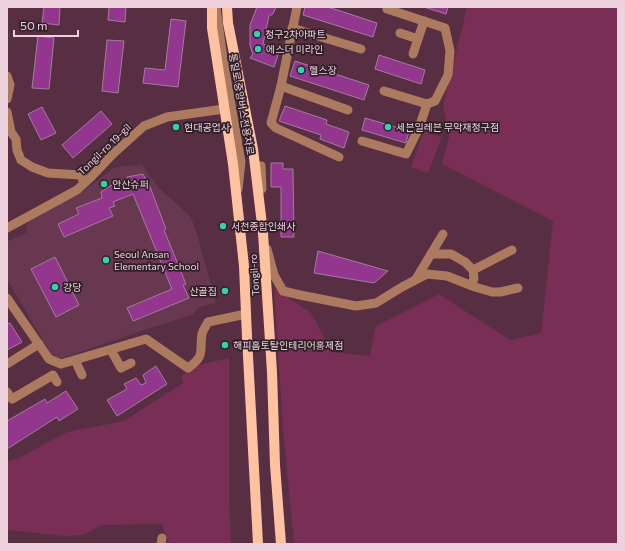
<svg xmlns="http://www.w3.org/2000/svg" width="625" height="551" font-family="Commissioner,'Noto Sans KR',sans-serif">
<style>
.built{fill:#67384f}
.green{fill:#782e55}
.building{fill:#93368d;stroke:#a37d9e}
.lines{fill:none;stroke-linecap:round;stroke-linejoin:round}
.minor{stroke:#ac7b5f;stroke-width:9}
.major{stroke:#ffc2a0;stroke-width:10}
.poi-dot{fill:#2fd4aa;stroke:#301e26;stroke-width:1.5}
.labels{text-anchor:middle;stroke-width:3.5;stroke-linejoin:round;paint-order:stroke}
.poi-label{font-size:10px;fill:#edd2dd;stroke:#301e26;text-anchor:start}
.street-label{font-size:10px;fill:#edd2dd;stroke:#301e26}
</style>
<rect width="100%" height="100%" fill="#572e42"/>
<polygon class="built" points="142,165 158,187 191,217 198,237 216,303 199,307 192,315 147,329 60,359 52,355 38,332 7,279 7,240 8,241 26,233 28,220 32,217 77,196 114,168 124,166"/>
<g class="green">
<polygon points="467,7 618,7 618,544 294,544 283,430 274,288 311,313 332,352 370,356 375,327 439,294 510,340 541,333 553,221 442,164 449,137 443,106"/>
<polygon points="424,131 442,137 428,173 411,167"/>
<polygon points="229,358 229,498 231,544 169,544 162,524 102,525 83,535 65,536 7,530 7,461 17,459 67,432 124,421 183,383 181,376 199,365"/>
</g>
<g class="building">
<polygon points="44,7 60,7 59,25 42,23"/>
<polygon points="109,7 126,7 125,22 108,20"/>
<polygon points="257,7 276,7 273,14 269,16 263,44 269,46 268,49 279,52 274,67 250,58 253,54 250,46 250,25"/>
<polygon points="305,7 328,7 377,23 373,37 303,15"/>
<polygon points="424,7 448,7 446,14"/>
<polygon points="171,19 186,21 178,87 143,83 145,68 165,70"/>
<polygon points="38,36 54,38 49,89 32,88"/>
<polygon points="107,40 124,41 118,93 102,91"/>
<polygon points="379,55 425,70 421,84 375,69"/>
<polygon points="295,61 369,85 364,100 290,76"/>
<polygon points="285,106 327,120 326,124 349,132 344,148 320,139 321,135 279,121"/>
<polygon points="42,107 56,133 41,140 28,114"/>
<polygon points="101,111 112,124 73,158 62,145"/>
<polygon points="365,118 409,131 406,143 362,130"/>
<polygon points="271,163 283,163 283,169 293,169 294,237 281,237 281,187 271,187"/>
<polygon points="143,174 150,187 166,229 164,230 186,284 183,285 189,298 133,321 127,308 172,289 133,194 113,202 115,206 109,208 113,216 64,237 58,224 79,214 76,208 102,198 101,192 121,179 127,191 131,190 127,177"/>
<polygon points="318,251 388,271 374,283 314,273"/>
<polygon points="55,257 79,305 56,317 31,269"/>
<polygon points="10,323 22,342 7,350 7,324"/>
<polygon points="156,366 167,384 117,416 107,400 127,389 124,384 136,378 141,385 146,383 143,375"/>
<polygon points="66,391 78,409 59,421 57,417 7,449 7,421 45,399 47,403"/>
</g>
<g class="lines">
<g class="minor">
<polyline points="216,7 223,59 241,162 238,189"/>
<polyline points="297,7 281,86 271,123 276,128 339,157"/>
<polyline points="292,28 361,49"/>
<polyline points="400,33 418,39"/>
<polyline points="413,54 424,21"/>
<polyline points="7,76 10,85 7,99"/>
<polyline points="281,86 348,110"/>
<polyline points="384,91 427,104"/>
<polyline points="7,112 11,132 16,139 17,150 21,160 32,167 48,173 81,175 84,183"/>
<polyline points="362,141 406,154 419,128 427,104 435,101 448,75 450,51 445,28 387,9 387,7"/>
<polyline points="255,166 261,166 262,189"/>
<polyline points="7,228 77,190 92,176 113,154 144,126 167,117 224,109"/>
<polyline points="267,249 274,275 283,291 300,295 356,306 376,303 402,287 427,274 447,276 475,287 492,292 500,292 518,288"/>
<polyline points="431,254 451,254 465,262 473,270 474,279 471,285"/>
<polyline points="473,270 512,250"/>
<polyline points="416,279 443,234"/>
<path d="M7 298 49 359 61 364 146 339 188 368C206 355 199 352 202 334 203 330 206 326 208 322L246 314"/>
<polyline points="111,350 121,368 131,363"/>
<polyline points="75,360 82,375"/>
<polyline points="7,364 39,344"/>
<polyline points="7,392 12,399 53,375 57,382"/>
<polyline points="161,544 162,538"/>
</g>
<g class="major">
<polyline points="212,7 212,28 233,164 244,266 247,337 258,544"/>
<polyline points="227,7 228,23 253,149 263,233 272,372 275,465 281,544"/>
</g>
</g>
<g class="poi-dot">
<circle cx="257" cy="34" r="4"/>
<circle cx="258" cy="49" r="4"/>
<circle cx="301" cy="70" r="4"/>
<circle cx="176" cy="127" r="4"/>
<circle cx="388" cy="127" r="4"/>
<circle cx="104" cy="184" r="4"/>
<circle cx="223" cy="226" r="4"/>
<circle cx="106" cy="260" r="4"/>
<circle cx="55" cy="287" r="4"/>
<circle cx="225" cy="291" r="4"/>
<circle cx="225" cy="345" r="4"/>
</g>
<g class="labels">
<g class="poi-label">
<text x="265" y="38">청구2차아파트</text>
<text x="266" y="53">에스더 미라인</text>
<text x="309" y="74">헬스장</text>
<text x="184" y="131">현대공업사</text>
<text x="396" y="131">세븐일레븐 무악재청구점</text>
<text x="112" y="188">안산슈퍼</text>
<text x="231" y="230">서천종합인쇄사</text>
<text x="114" y="258">Seoul Ansan<tspan x="114" dy="12">Elementary School</tspan></text>
<text x="63" y="291">강당</text>
<text x="217" y="295" text-anchor="end">산골집</text>
<text x="233" y="349">해피홈토탈인테리어홍제점</text>
</g>
<g class="street-label">
<text transform="translate(242 104) rotate(80)" y="4">통일로 중앙버스전용차로</text>
<text transform="translate(104 149) rotate(-44)" y="4">Tongil-ro 19-gil</text>
<text transform="translate(254 275) rotate(-94)" y="4">Tongil-ro</text>
</g>
</g>
<rect width="625" height="551" fill="none" stroke="#edd2dd" stroke-width="16"/>
<path d="M14 30v6h64v-6" fill="none" stroke="#edd2dd" stroke-width="2"/>
<text x="20" y="30" font-size="12" fill="#edd2dd" stroke="#301e26" stroke-width="3" paint-order="stroke">50 m</text>
</svg>
